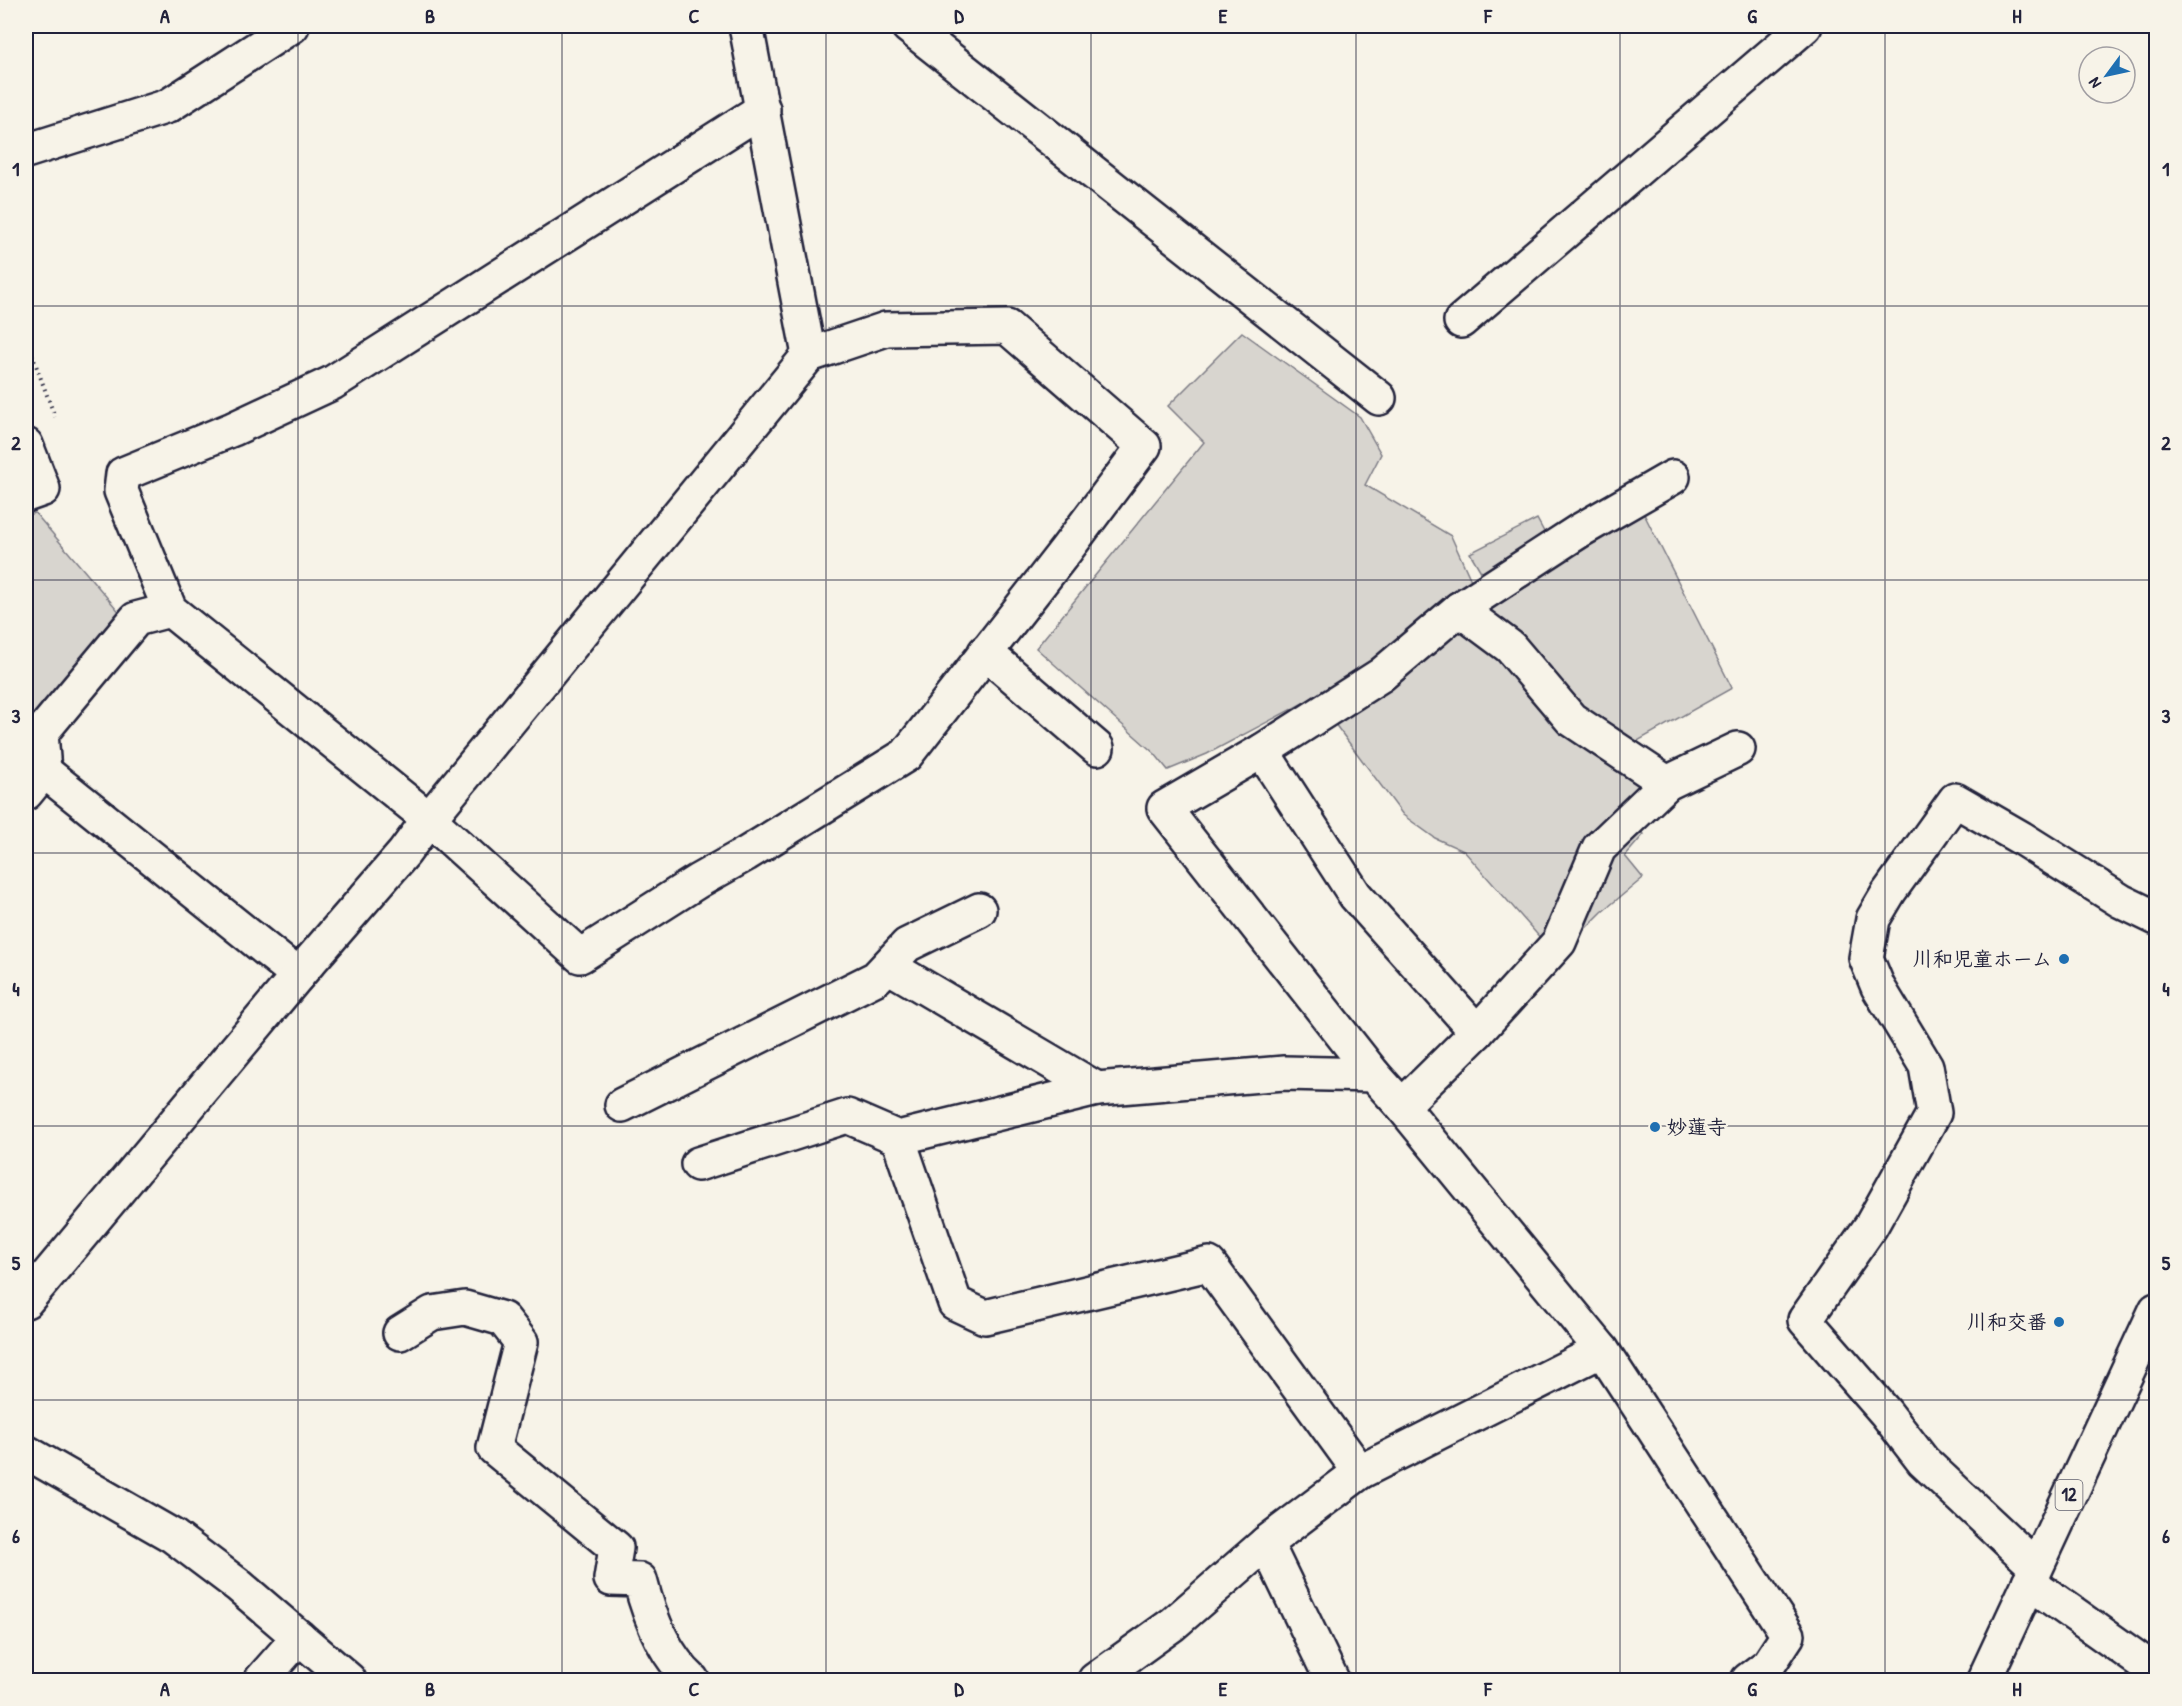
<svg xmlns="http://www.w3.org/2000/svg" width="2182" height="1706" font-family="'Patrick Hand','Klee One',sans-serif">
<style>
.green{fill:#d8d5cf;stroke:#7d7c85;stroke-width:1.5}
.lines{fill:none;stroke-linecap:round;stroke-linejoin:round}
.minor-casing{stroke:#22223b;stroke-width:38}
.major-casing{stroke:#22223b;stroke-width:38}
.path{stroke:#22223b;stroke-width:4;stroke-dasharray:1.5 4.5;stroke-linecap:butt}
.minor{stroke:#f7f3e8;stroke-width:33}
.major{stroke:#f7f3e8;stroke-width:33}
.grid{fill:none;stroke:#22223b;stroke-width:1.5;stroke-opacity:0.55}
.poi-dot{fill:#1f6fb2;stroke:#f7f3e8;stroke-width:2}
.labels{text-anchor:middle;stroke-width:4.5;stroke-linejoin:round;paint-order:stroke}
.shield{fill:#f7f3e8;stroke:#62616f;stroke-width:1.5}
.shield-label{font-size:18px;font-weight:bold;fill:#22223b}
.poi-label{font-size:20px;font-weight:bold;fill:#22223b;stroke:#f7f3e8;text-anchor:end}
.neatline{fill:none;stroke:#22223b;stroke-width:2}
.grid-label{font-size:20px;text-anchor:middle;font-weight:bold;fill:#22223b}
</style>
<rect width="100%" height="100%" fill="#f7f3e8"/>
<filter id="ink" filterUnits="userSpaceOnUse"><feTurbulence type="fractalNoise" baseFrequency=".0167" numOctaves="2"/><feDisplacementMap in="SourceGraphic" scale="12" xChannelSelector="R" yChannelSelector="G"/><feConvolveMatrix kernelMatrix="1 2 1 2 8 2 1 2 1" color-interpolation-filters="sRGB"/></filter>
<g filter="url(#ink)">
<g class="green">
<polygon points="1242,332 1360,417 1381,454 1365,485 1451,536 1474,587 1352,677 1207,754 1168,770 1155,754 1036,648 1204,442 1168,406"/>
<polygon points="35,513 122,615 26,740 26,516"/>
<polygon points="1644,514 1732,688 1632,744 1660,767 1620,815 1644,834 1625,856 1643,878 1602,912 1557,957 1464,851 1435,838 1403,815 1335,724 1443,633 1496,597 1470,553 1537,519 1561,563"/>
</g>
<g class="lines">
<g class="minor-casing">
<g id="minor">
<polyline points="908,26 1379,398"/>
<polyline points="763,109 332,383 233,429 123,474 121,491 170,610 429,819 580,956 698,881 746,854 906,755 1066,550 1144,446 1007,327 886,329 809,355"/>
<polyline points="26,151 168,106 292,26"/>
<polyline points="1461,321 1805,26"/>
<polyline points="26,445 43,489 26,495"/>
<polyline points="1673,477 1579,531 1459,609 1381,675 1262,751 1164,808 1374,1075 1402,1106 1602,1350 1788,1635 1769,1664 1748,1680"/>
<polyline points="1459,609 1510,647 1571,719 1667,783"/>
<polyline points="985,652 1097,748"/>
<polyline points="1262,751 1355,895 1477,1032"/>
<polyline points="44,771 41,733 136,619 170,610"/>
<polyline points="26,793 44,771 298,975"/>
<polyline points="888,966 1097,1089"/>
<polyline points="622,1105 876,978 907,945 979,910"/>
<polyline points="1402,1106 1477,1032 1559,942 1599,848 1667,783 1738,749"/>
<polyline points="898,1138 955,1303 985,1317 1209,1264 1360,1472"/>
<polyline points="698,1164 847,1116 898,1138 1097,1089 1284,1073 1374,1075"/>
<polyline points="26,1301 298,975 404,853 429,819 809,355 746,26"/>
<path d="M400 1333 432 1313 465 1308 503 1319 521 1342 494 1448 616 1548 611 1579 640 1580C649 1616 664 1655 692 1680"/>
<polyline points="26,1452 173,1536 238,1585 349,1680"/>
<polyline points="1266,1543 1332,1680"/>
<polyline points="2036,1567 1923,1461 1886,1413 1805,1320 1871,1226 1934,1113 1926,1066 1878,987 1866,958 1873,919 1889,892 1955,800 2021,838 2121,901 2156,918"/>
<polyline points="2029,1582 2156,1672"/>
<polyline points="261,1680 299,1637"/>
<polyline points="1095,1680 1173,1624 1266,1543 1360,1472 1602,1350"/>
</g>
</g>
<g class="major-casing">
<polyline id="major" points="1984,1680 2156,1310"/>
</g>
<polyline class="path" points="26,338 55,417"/>
<use href="#minor" class="minor"/>
<use href="#major" class="major"/>
</g>
</g>
<path class="grid" d="M298 26V1680M562 26V1680M826 26V1680M1091 26V1680M1356 26V1680M1620 26V1680M1885 26V1680M26 306H2156M26 580H2156M26 853H2156M26 1126H2156M26 1400H2156"/>
<g class="poi-dot">
<circle cx="2064" cy="959" r="6"/>
<circle cx="1655" cy="1127" r="6"/>
<circle cx="2059" cy="1322" r="6"/>
</g>
<g class="labels">
<rect class="shield" x="2055.5" y="1480" width="27" height="30" rx="4.5"/>
<g class="shield-label">
<text x="2069" y="1501">12</text>
</g>
<g class="poi-label">
<text x="2052" y="966">川和児童ホーム</text>
<text x="1667" y="1134" text-anchor="start">妙蓮寺</text>
<text x="2047" y="1329">川和交番</text>
</g>
</g>
<rect width="2182" height="1706" fill="none" stroke="#f7f3e8" stroke-width="66"/>
<g transform="translate(2107 75) rotate(237)"><circle r="28" fill="#f7f3e8" stroke="#a29fa3" stroke-width="1.5"/>
<path d="M0-4.5L10 22L0 15L-10 22Z" fill="#1f6fb2"/>
<text y="-9" font-size="16" font-weight="bold" text-anchor="middle" fill="#22223b">N</text>
</g>
<rect x="33" y="33" width="2116" height="1640" class="neatline"/>
<g class="grid-label">
<text x="165" y="23">A</text>
<text x="430" y="23">B</text>
<text x="694" y="23">C</text>
<text x="959" y="23">D</text>
<text x="1223" y="23">E</text>
<text x="1488" y="23">F</text>
<text x="1752" y="23">G</text>
<text x="2017" y="23">H</text>
<text x="16" y="176">1</text>
<text x="2166" y="176">1</text>
<text x="16" y="450">2</text>
<text x="2166" y="450">2</text>
<text x="16" y="723">3</text>
<text x="2166" y="723">3</text>
<text x="16" y="996">4</text>
<text x="2166" y="996">4</text>
<text x="16" y="1270">5</text>
<text x="2166" y="1270">5</text>
<text x="16" y="1543">6</text>
<text x="2166" y="1543">6</text>
<text x="165" y="1696">A</text>
<text x="430" y="1696">B</text>
<text x="694" y="1696">C</text>
<text x="959" y="1696">D</text>
<text x="1223" y="1696">E</text>
<text x="1488" y="1696">F</text>
<text x="1752" y="1696">G</text>
<text x="2017" y="1696">H</text>
</g>
</svg>
